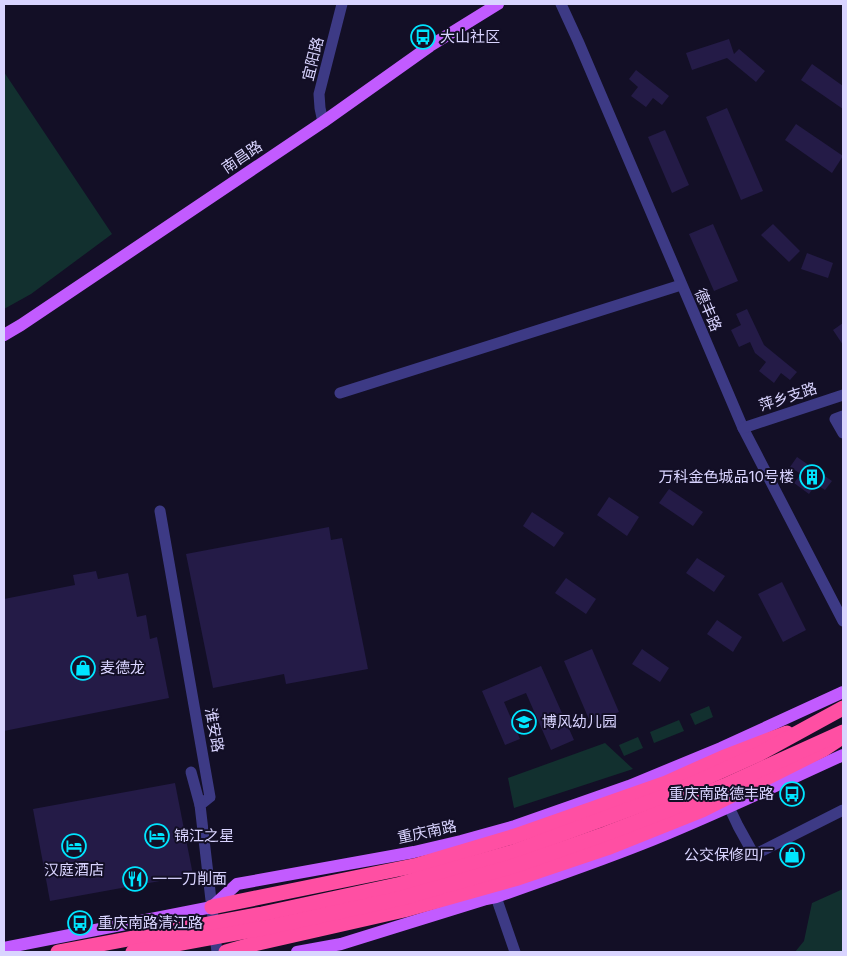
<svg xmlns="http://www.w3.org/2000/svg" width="847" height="956" font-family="Inter,'Noto Sans SC',sans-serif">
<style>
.green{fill:#12302f}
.building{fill:#241b47}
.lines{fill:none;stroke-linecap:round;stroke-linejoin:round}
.minor{stroke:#3d3a85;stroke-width:11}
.major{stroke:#c25bff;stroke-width:12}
.highway{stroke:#ff4fa3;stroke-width:15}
.highway-bridge{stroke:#ff4fa3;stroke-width:15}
.labels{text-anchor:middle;stroke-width:4;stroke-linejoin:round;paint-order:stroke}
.poi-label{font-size:15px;fill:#d9d4ff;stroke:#130f26;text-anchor:start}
.street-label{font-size:15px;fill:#d9d4ff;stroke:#130f26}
</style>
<rect width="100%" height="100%" fill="#130f26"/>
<g class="green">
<polygon points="4,72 112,234 31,294 4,309"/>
<polygon points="709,706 713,717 695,725 690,714"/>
<polygon points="679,720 684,731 654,743 650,732"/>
<polygon points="638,737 643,748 624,756 619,745"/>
<polygon points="605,743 633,769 514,808 508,778"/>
<polygon points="843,889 843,952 795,952 804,941 812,903"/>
</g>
<g class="building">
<polygon points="729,39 734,54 739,49 765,71 756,82 727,58 692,70 686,53"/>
<polygon points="812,64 843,86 843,109 801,80"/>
<polygon points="636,70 669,96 662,105 653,98 646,107 631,96 638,87 629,79"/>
<polygon points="727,108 763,191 741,200 706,117"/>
<polygon points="796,124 843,156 832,173 785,140"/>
<polygon points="665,130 689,185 672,193 648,137"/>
<polygon points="713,224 738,281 714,291 689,234"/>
<polygon points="773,224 800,251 789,262 761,235"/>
<polygon points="807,253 833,263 828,278 801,269"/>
<polygon points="747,309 764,345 797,372 790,380 781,373 774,383 759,371 766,362 755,353 750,342 739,347 731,330 741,325 736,314"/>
<polygon points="843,323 843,345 833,330"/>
<polygon points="797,457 832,481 825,490 816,484 809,494 794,483 801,474 790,467"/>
<polygon points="669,489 703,512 693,526 659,503"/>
<polygon points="609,497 639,517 627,536 597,515"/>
<polygon points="532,512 564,533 554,547 523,526"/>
<polygon points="329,527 331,540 342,538 368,669 286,684 284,674 213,688 186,554"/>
<polygon points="697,558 725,576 714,592 686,573"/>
<polygon points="96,571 98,579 128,573 137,617 146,615 150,639 157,637 169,698 4,731 4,599 75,585 73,575"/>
<polygon points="566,578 596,599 586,614 555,593"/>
<polygon points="782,582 806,630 783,642 758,594"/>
<polygon points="717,620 742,637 733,652 707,634"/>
<polygon points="592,649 619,712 591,724 564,661"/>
<polygon points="642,649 669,668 660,682 632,664"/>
<polygon points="541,666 574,740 551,750 526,693 504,702 520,739 505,745 482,691"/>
<polygon points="175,783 193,875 50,901 33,809"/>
</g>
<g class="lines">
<g class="minor">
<polyline points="561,4 578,41 743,428 843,621"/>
<polyline points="323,122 320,108 319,94 342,4"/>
<polyline points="340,393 681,285"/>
<polyline points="843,416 835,419 843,433"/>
<polyline points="743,428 843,395"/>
<polyline points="160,511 210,797 200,805 217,952"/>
<polyline points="191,772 200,805"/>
<polyline points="729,807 738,826 754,855 843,810"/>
<polyline points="496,897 515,952"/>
</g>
<g class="major">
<polyline points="4,335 21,325 323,122 430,46 498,4"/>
<polyline points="4,948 212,907 237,884 414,852 461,841 515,826 629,786 721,748 843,692"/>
<path d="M297 952 341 944 486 899 496 897C545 880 594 863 642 844 710 817 777 785 843 755"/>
</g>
<g class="highway">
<polyline points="212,907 418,865 515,836 666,783 722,758 787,733"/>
<polyline points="226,952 254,944 404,910 518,878 607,848 702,810 824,749 842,737"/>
</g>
<g class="highway-bridge">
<polyline points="58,952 262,914 401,884 513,852 660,798 708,777 759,754 843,708"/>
<polyline points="133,952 264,928 402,898 517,865 605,834 665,811 724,786 843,732"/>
</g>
</g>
<defs>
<g id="bus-ring" transform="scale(1.25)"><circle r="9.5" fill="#130f26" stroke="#00e5ff" stroke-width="1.5"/><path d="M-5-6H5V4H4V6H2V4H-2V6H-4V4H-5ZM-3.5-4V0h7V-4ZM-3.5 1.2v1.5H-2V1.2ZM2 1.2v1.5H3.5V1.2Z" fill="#00e5ff"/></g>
<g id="building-ring" transform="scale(1.25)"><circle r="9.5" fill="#130f26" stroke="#00e5ff" stroke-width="1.5"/><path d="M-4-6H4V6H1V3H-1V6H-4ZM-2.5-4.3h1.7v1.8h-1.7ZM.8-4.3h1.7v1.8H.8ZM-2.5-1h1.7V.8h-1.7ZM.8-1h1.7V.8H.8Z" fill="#00e5ff"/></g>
<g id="shop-ring" transform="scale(1.25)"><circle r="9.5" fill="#130f26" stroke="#00e5ff" stroke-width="1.5"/><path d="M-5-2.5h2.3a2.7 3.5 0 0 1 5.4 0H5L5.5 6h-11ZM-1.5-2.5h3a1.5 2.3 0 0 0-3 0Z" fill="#00e5ff"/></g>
<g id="school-ring" transform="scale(1.25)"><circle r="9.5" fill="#130f26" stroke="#00e5ff" stroke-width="1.5"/><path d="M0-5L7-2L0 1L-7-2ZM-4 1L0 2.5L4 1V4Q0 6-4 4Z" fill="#00e5ff"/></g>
<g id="hotel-ring" transform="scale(1.25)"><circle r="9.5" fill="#130f26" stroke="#00e5ff" stroke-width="1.5"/><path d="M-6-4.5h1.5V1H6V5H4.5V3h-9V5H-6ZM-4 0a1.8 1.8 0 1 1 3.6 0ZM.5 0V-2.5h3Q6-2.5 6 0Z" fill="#00e5ff"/></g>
<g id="restaurant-ring" transform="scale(1.25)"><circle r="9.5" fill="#130f26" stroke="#00e5ff" stroke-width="1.5"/><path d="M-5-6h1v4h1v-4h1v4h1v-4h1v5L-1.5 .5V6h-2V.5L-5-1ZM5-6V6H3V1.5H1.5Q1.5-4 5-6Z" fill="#00e5ff"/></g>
</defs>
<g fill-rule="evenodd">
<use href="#bus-ring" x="423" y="37"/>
<use href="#building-ring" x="812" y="477"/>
<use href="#shop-ring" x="83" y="668"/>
<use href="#school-ring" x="524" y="722"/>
<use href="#bus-ring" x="792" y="794"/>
<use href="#hotel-ring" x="157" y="836"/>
<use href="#hotel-ring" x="74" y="846"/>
<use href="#shop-ring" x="792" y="855"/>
<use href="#restaurant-ring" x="135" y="879"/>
<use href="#bus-ring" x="80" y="923"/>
</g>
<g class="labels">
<g class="poi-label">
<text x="440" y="42">大山社区</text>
<text x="794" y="482" text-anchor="end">万科金色城品10号楼</text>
<text x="100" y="673">麦德龙</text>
<text x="542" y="727">博风幼儿园</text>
<text x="774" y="799" text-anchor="end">重庆南路德丰路</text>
<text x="174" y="841">锦江之星</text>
<text x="774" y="860" text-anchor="end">公交保修四厂</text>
<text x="74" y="875" text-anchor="middle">汉庭酒店</text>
<text x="152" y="884">一一刀削面</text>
<text x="98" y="928">重庆南路清江路</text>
</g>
<g class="street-label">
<text transform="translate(313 59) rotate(-76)" y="5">宜阳路</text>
<text transform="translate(242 157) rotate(-34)" y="5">南昌路</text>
<text transform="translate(708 310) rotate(67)" y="5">德丰路</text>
<text transform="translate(788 397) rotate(-18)" y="5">萍乡支路</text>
<text transform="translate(214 730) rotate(80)" y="5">淮安路</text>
<text transform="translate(427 832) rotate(-12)" y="5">重庆南路</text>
</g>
</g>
<rect width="847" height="956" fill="none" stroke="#d9d4ff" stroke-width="10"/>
</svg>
